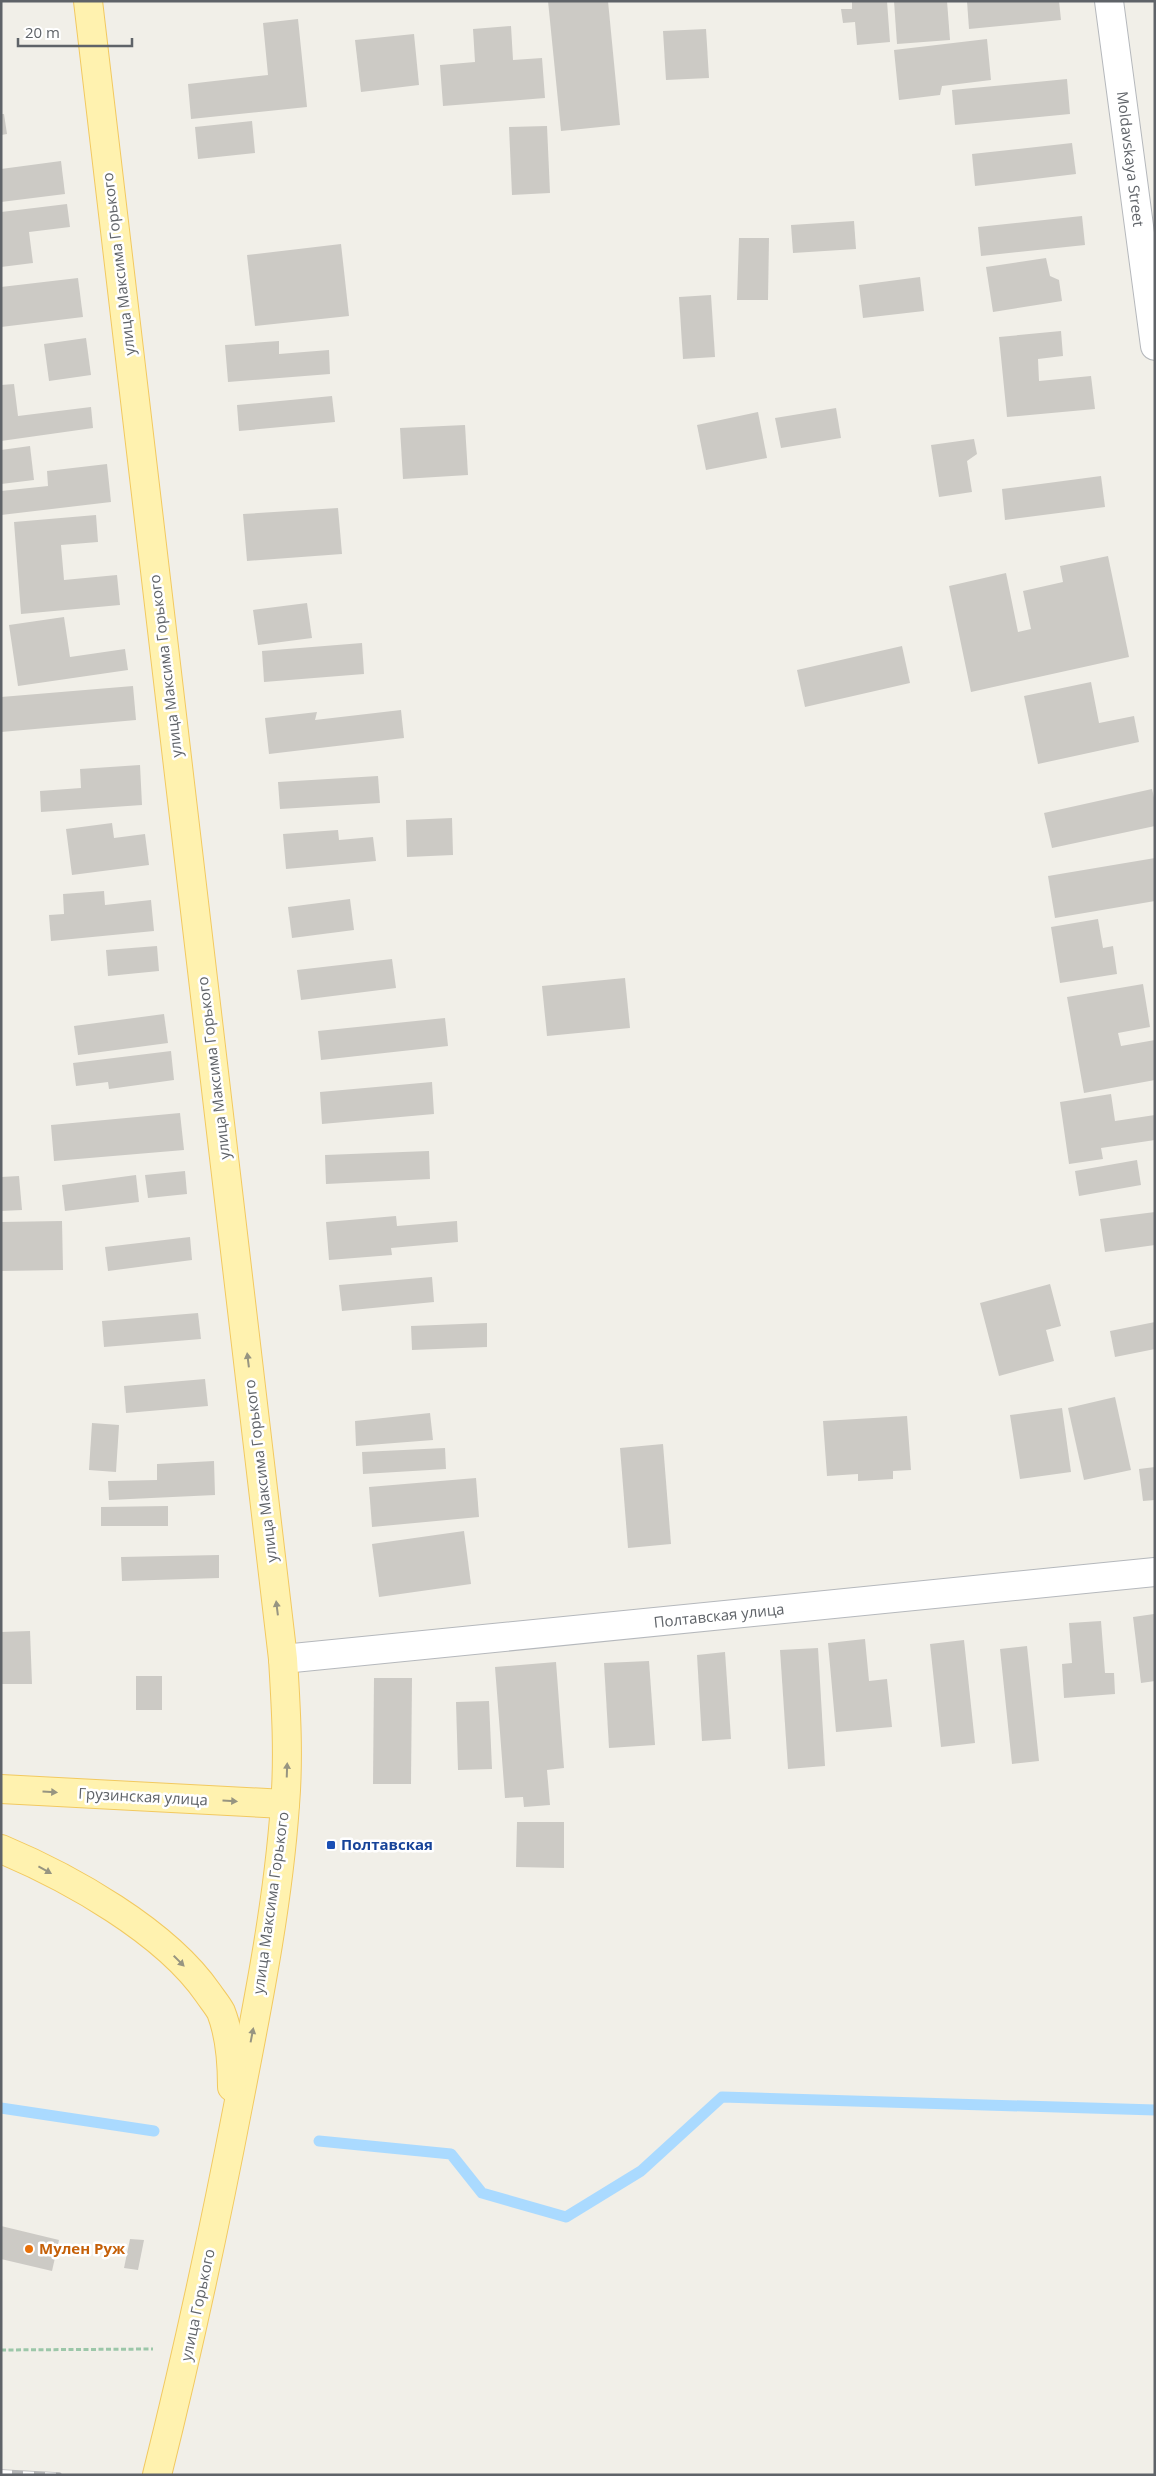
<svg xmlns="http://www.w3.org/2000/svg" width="1156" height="2476" font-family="'Open Sans',sans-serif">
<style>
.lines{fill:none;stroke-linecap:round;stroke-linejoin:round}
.stream{stroke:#aadaff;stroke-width:11}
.building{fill:#cccac5}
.minor-casing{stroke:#b5b8bc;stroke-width:30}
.major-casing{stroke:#f2c960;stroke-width:30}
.path{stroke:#9cc7a9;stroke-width:3;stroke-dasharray:5 2.5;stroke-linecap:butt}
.minor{stroke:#fff;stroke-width:28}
.major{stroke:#fff2af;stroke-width:28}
.rail-casing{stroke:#b6b7b8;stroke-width:5.5}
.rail{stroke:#fff;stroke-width:4;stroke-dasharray:11;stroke-linecap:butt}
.oneway{fill:#979581}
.transit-dot{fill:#1a4fb4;stroke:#fff;stroke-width:2}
.food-dot{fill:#e8710a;stroke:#fff;stroke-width:2}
.labels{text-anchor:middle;stroke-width:5;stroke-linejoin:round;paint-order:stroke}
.street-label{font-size:15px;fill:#5f6368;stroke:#fff}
.transit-label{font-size:15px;font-weight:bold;fill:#164399;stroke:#fff;text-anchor:start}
.food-label{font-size:15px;font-weight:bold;fill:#c56008;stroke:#fff;text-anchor:start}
</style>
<rect width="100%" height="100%" fill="#f1efe8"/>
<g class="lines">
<g class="stream">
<polyline points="1,2108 154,2131"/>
<polyline points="319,2141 451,2154 482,2193 566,2217 641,2171 722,2097 1155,2110"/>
</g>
</g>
<g class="building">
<polygon points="548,1 608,1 620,125 561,131"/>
<polygon points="852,1 887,1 890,42 857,45 855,22 843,23 841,9 852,9"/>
<polygon points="894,1 947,1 950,40 897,44"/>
<polygon points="967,1 1059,1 1061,20 969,29"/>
<polygon points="298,19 307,107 191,119 188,84 268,75 263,23"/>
<polygon points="511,26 513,60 542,58 545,98 443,106 440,65 475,62 473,29"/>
<polygon points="706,29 709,78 666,80 663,31"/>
<polygon points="414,34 419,85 361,92 355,40"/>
<polygon points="987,39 991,80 942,86 940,95 899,100 894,50"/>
<polygon points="1067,79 1070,114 955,125 952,90"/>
<polygon points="1,114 4,114 7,134 1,135"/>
<polygon points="252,121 255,153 198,159 195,127"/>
<polygon points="547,126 550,193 512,195 509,127"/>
<polygon points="1072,143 1076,174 975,186 972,154"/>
<polygon points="61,161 65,194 1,202 1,169"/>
<polygon points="67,204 70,227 29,232 33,263 1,267 1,212"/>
<polygon points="1082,216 1085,245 981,256 978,227"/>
<polygon points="854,221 856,249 793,253 791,225"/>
<polygon points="739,238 769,238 768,300 737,300"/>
<polygon points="341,244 349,316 255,326 247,255"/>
<polygon points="1046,258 1050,276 1059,280 1062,301 993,312 986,267"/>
<polygon points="920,277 924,311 863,318 859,285"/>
<polygon points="78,278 83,317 1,327 1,287"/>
<polygon points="711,295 715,357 683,359 679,297"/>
<polygon points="1061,331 1063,356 1038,359 1039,381 1091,376 1095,409 1007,417 999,337"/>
<polygon points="86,338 91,375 49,381 44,344"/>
<polygon points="279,341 279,354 329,350 330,374 228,382 225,345"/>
<polygon points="14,384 18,416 91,407 93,428 1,441 1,385"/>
<polygon points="332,396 335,422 239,431 237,405"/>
<polygon points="836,408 841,438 781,448 775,418"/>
<polygon points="758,412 767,458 706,470 697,425"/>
<polygon points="465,425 468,475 403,479 400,428"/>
<polygon points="974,439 977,454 967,461 972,492 939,497 931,445"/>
<polygon points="30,446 34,480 1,484 1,450"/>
<polygon points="107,464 111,502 1,515 1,491 48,486 47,471"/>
<polygon points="1101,476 1105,507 1005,520 1002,489"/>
<polygon points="338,508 342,554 247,561 243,514"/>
<polygon points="96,515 98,542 61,545 64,580 117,575 120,605 21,614 14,522"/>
<polygon points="1108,556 1129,657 971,692 949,586 1006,573 1018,632 1031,629 1023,591 1063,582 1060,566"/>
<polygon points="307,603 312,638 258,645 253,610"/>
<polygon points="64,617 70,657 125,649 128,670 18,686 9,625"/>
<polygon points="362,643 364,674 264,682 262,651"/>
<polygon points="902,646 910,683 805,707 797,670"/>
<polygon points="1091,682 1099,723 1134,716 1139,742 1038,764 1024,696"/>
<polygon points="133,686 136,720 1,732 1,697"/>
<polygon points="401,710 404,738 269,754 265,718 317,712 315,720"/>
<polygon points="140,765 142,805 41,812 40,791 81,788 80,769"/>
<polygon points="378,776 380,803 280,809 278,782"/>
<polygon points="1152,789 1155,802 1155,826 1052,848 1044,813"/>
<polygon points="452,818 453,855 407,857 406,820"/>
<polygon points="112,823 114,838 145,834 149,865 72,875 66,829"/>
<polygon points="338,830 339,840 373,837 376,861 286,869 283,834"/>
<polygon points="1155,858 1155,901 1055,918 1048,876"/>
<polygon points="104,891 105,905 151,900 154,931 51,941 49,915 64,914 63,894"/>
<polygon points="350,899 354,930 292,938 288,907"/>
<polygon points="1098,919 1103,948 1113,946 1117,974 1060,983 1051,927"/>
<polygon points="157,946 159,971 108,976 106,950"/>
<polygon points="392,959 396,988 301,1000 297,970"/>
<polygon points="625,978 630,1028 547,1036 542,986"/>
<polygon points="1143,984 1150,1027 1118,1033 1121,1046 1155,1040 1155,1080 1084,1093 1067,997"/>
<polygon points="164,1014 168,1043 78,1055 74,1026"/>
<polygon points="445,1018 448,1046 321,1060 318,1031"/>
<polygon points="171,1051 174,1080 109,1089 108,1082 76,1086 73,1063"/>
<polygon points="432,1082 434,1114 322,1124 320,1092"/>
<polygon points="1111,1094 1115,1121 1155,1115 1155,1140 1101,1148 1103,1159 1069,1164 1060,1102"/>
<polygon points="180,1113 184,1150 54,1161 51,1125"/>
<polygon points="429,1151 430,1179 326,1184 325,1155"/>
<polygon points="1137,1160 1141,1185 1079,1196 1075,1171"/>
<polygon points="185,1171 187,1194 148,1198 145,1175"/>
<polygon points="136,1175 139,1202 65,1211 62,1185"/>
<polygon points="19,1176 22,1210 1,1211 1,1177"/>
<polygon points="1155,1212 1155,1245 1105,1252 1100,1219"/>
<polygon points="396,1216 397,1226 457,1221 458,1242 391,1248 392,1255 329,1260 326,1222"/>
<polygon points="62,1221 63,1270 1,1271 1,1222"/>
<polygon points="190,1237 192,1260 108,1271 105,1247"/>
<polygon points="432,1277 434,1302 342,1311 339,1285"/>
<polygon points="1050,1284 1061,1326 1046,1330 1054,1361 999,1376 980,1303"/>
<polygon points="198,1313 201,1339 104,1347 102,1321"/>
<polygon points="1155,1322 1155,1349 1115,1357 1110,1331"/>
<polygon points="487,1323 487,1347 412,1350 411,1326"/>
<polygon points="205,1379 208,1406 126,1413 124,1386"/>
<polygon points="1115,1397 1131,1470 1084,1480 1068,1408"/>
<polygon points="1062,1408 1071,1472 1020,1479 1010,1415"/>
<polygon points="430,1413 433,1440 356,1446 355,1421"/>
<polygon points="907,1416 911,1470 893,1471 893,1479 858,1481 858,1474 827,1476 823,1421"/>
<polygon points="92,1423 119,1425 116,1472 89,1470"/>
<polygon points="663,1444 671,1544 628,1548 620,1448"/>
<polygon points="445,1448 446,1469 363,1474 362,1452"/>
<polygon points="214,1461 215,1495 109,1500 108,1481 157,1480 157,1464"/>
<polygon points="1155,1467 1155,1500 1143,1501 1139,1469"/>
<polygon points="476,1478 479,1517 372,1527 369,1487"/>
<polygon points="168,1506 168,1526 101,1526 101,1507"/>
<polygon points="464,1531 471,1584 379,1597 372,1544"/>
<polygon points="219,1555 219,1578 122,1581 121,1557"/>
<polygon points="1154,1614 1155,1681 1141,1683 1133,1617"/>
<polygon points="1101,1621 1105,1673 1114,1673 1115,1694 1064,1698 1062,1664 1072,1663 1069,1623"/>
<polygon points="30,1631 32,1684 1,1684 1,1632"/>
<polygon points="865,1639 869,1681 887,1679 892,1727 836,1732 828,1643"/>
<polygon points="964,1640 975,1743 941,1747 930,1644"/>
<polygon points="1027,1646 1039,1761 1012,1764 1000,1649"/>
<polygon points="818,1648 825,1766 788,1769 780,1650"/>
<polygon points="725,1652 731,1739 702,1741 697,1655"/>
<polygon points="649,1661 655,1745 609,1748 604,1663"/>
<polygon points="556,1662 564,1768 547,1770 550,1805 524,1807 523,1797 505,1798 495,1667"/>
<rect x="136" y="1676" width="26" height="34"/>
<polygon points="374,1678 412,1678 411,1784 373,1784"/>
<polygon points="489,1701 492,1769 458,1770 456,1702"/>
<polygon points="517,1822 564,1822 564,1868 516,1867"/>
<polygon points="1,2226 59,2240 52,2271 1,2259"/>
<polygon points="130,2239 144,2240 138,2270 124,2268"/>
</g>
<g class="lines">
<g class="minor-casing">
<g id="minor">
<polyline points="1109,1 1155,346"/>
<polyline points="283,1659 1155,1572"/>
</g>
</g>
<g class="major-casing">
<g id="major">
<path d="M88 1 283 1659C286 1708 289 1756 285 1805 278 1904 258 2003 239 2101 215 2226 188 2351 157 2475"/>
<polyline points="1,1789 285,1804"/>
<path d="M1 1849C70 1878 165 1931 208 1993 212 1999 218 2006 221 2012 230 2035 232 2063 232 2087"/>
</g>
</g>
<polyline class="path" points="1,2350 153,2349"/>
<use href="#minor" class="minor"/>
<use href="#major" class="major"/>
<g class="rail-casing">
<polyline id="rail" points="1,2472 59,2475"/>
</g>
<use href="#rail" class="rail"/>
</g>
<defs><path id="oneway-solid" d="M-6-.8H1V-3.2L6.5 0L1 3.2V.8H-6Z" transform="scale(1.25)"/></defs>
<g class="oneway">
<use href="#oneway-solid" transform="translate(248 1360) rotate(-97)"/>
<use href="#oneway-solid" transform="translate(277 1608) rotate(-97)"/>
<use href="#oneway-solid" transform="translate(287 1770) rotate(-88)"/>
<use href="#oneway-solid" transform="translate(50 1792) rotate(3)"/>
<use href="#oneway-solid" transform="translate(230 1801) rotate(3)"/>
<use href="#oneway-solid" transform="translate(45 1870) rotate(29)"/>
<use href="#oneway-solid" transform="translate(179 1961) rotate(45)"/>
<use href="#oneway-solid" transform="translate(252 2035) rotate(-79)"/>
</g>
<rect class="transit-dot" x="326" y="1840" width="10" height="10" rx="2.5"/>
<circle class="food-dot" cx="29" cy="2249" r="5"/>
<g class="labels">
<g class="street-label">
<text transform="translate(1130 159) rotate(83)" y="5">Moldavskaya Street</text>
<text transform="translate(119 264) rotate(-97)" y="5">улица Максима Горького</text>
<text transform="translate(166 666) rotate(-97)" y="5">улица Максима Горького</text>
<text transform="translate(214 1068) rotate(-97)" y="5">улица Максима Горького</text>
<text transform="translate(261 1471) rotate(-97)" y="5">улица Максима Горького</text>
<text transform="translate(719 1616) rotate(-6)" y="5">Полтавская улица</text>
<text transform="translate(143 1797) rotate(3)" y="5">Грузинская улица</text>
<text transform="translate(271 1903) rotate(-82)" y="5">улица Максима Горького</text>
<text transform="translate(198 2305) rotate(-78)" y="5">улица Горького</text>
</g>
<g class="transit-label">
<text x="341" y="1850">Полтавская</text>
</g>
<g class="food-label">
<text x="39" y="2254">Мулен Руж</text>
</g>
</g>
<rect width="1156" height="2476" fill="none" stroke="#5f6368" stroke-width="5"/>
<path d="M18 38v8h114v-8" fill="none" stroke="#5f6368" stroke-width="2.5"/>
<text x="25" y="38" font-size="15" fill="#5f6368" stroke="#ffffff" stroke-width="4" paint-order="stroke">20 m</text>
</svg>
